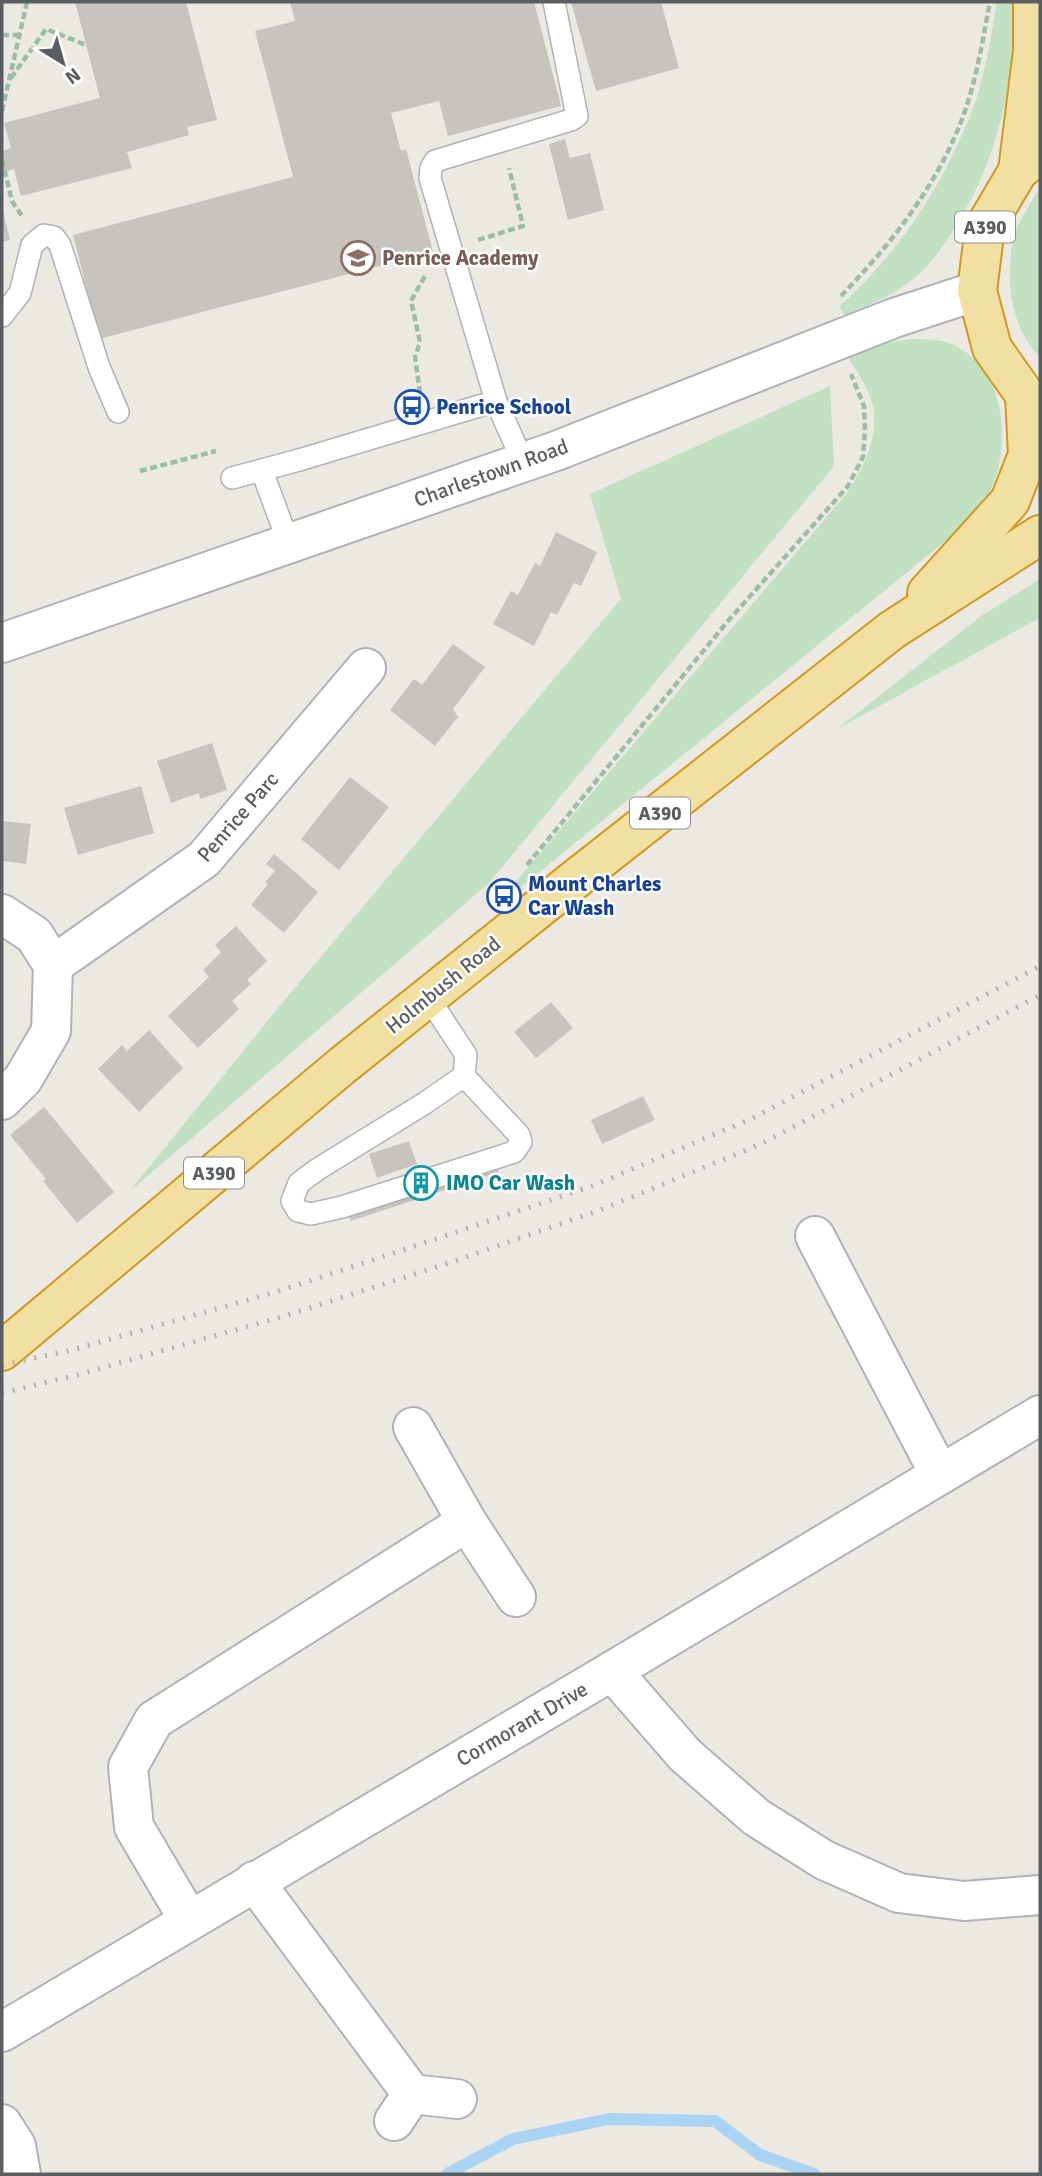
<svg xmlns="http://www.w3.org/2000/svg" width="1042" height="2176" font-family="Signika,sans-serif">
<style>
.green{fill:#c2e0c2}
.lines{fill:none;stroke-linecap:round;stroke-linejoin:round}
.stream{stroke:#aad4f4;stroke-width:12}
.building{fill:#c7c4bf}
.service-casing{stroke:#b0b3b6;stroke-width:24}
.minor-casing{stroke:#b0b3b6;stroke-width:42}
.tertiary-casing{stroke:#b0b3b6;stroke-width:42}
.trunk-casing{stroke:#d3981b;stroke-width:42}
.path{stroke:#9bbfa4;stroke-width:4.5;stroke-dasharray:7 3.5;stroke-linecap:butt}
.service{stroke:#fff;stroke-width:21}
.minor{stroke:#fff;stroke-width:38}
.tertiary{stroke:#fff;stroke-width:38}
.trunk{stroke:#f2e0a2;stroke-width:38}
.rail{stroke:#b1b2b2;stroke-width:5;stroke-dasharray:2 9;stroke-linecap:butt}
.labels{text-anchor:middle;stroke-width:5;stroke-linejoin:round;paint-order:stroke}
.shield{fill:#fff;stroke:#8c8e90;stroke-width:2}
.shield-label{font-size:19px;font-weight:bold;fill:#5b5e61}
.education-label{font-size:21px;font-weight:bold;fill:#785e54;stroke:#fff;text-anchor:start}
.transit-label{font-size:21px;font-weight:bold;fill:#164399;stroke:#fff;text-anchor:start}
.street-label{font-size:21px;fill:#5b5e61;stroke:#fff}
.culture-label{font-size:21px;font-weight:bold;fill:#0d838f;stroke:#fff;text-anchor:start}
</style>
<rect width="100%" height="100%" fill="#ece9e3"/>
<g class="green">
<path d="M997 2H1016C1015 82 997 164 952 232 943 247 932 262 919 274 898 294 870 304 844 316L840 306C893 258 932 202 961 137 968 120 976 104 980 86 988 59 992 30 997 2Z"/>
<path d="M1040 190V357C1009 326 1004 274 1015 233 1019 220 1029 207 1035 195Z"/>
<path d="M911 339C926 339 945 339 958 347 1008 375 1012 449 988 496 982 507 973 516 965 525L504 901 502 898 847 493C864 467 879 438 873 406 869 389 857 372 848 357L884 343Z"/>
<polygon points="830,386 834,466 489,883 129,1192 278,1008 621,599 590,494"/>
<polygon points="1040,579 1040,618 837,729 981,616"/>
</g>
<g class="lines">
<polyline class="stream" points="447,2174 513,2139 609,2119 715,2121 760,2155 814,2174"/>
</g>
<g class="building">
<polygon points="75,2 186,2 217,120 187,127 189,135 127,152 132,168 21,196 14,169 2,173 2,151 11,148 4,123 100,98"/>
<polygon points="290,2 534,2 561,106 448,136 439,101 391,113 401,151 406,149 433,252 99,339 73,235 293,177 255,31 295,21"/>
<polygon points="571,2 661,2 679,68 596,91"/>
<polygon points="565,139 570,158 590,153 604,210 568,220 549,144"/>
<polygon points="3,211 10,240 2,242 2,212"/>
<polygon points="556,532 597,552 581,586 574,583 557,615 551,612 534,646 493,624 511,591 518,595 535,563 540,566"/>
<polygon points="453,644 485,667 453,709 458,717 435,746 390,710 414,679 422,685"/>
<polygon points="212,743 227,790 200,799 199,793 171,803 157,761"/>
<polygon points="350,777 389,807 339,870 301,839"/>
<polygon points="141,786 154,833 78,855 64,808"/>
<polygon points="2,821 31,824 26,864 2,861"/>
<polygon points="274,854 318,892 284,933 251,905 268,884 265,882 275,871 266,864"/>
<polygon points="236,926 267,961 247,980 251,984 232,1001 239,1009 198,1048 168,1016 209,977 203,970 221,952 215,945"/>
<polygon points="551,1002 573,1028 536,1058 514,1032"/>
<polygon points="149,1030 183,1068 139,1112 98,1069 122,1045 127,1051"/>
<polygon points="643,1096 655,1120 602,1144 591,1120"/>
<polygon points="44,1107 114,1192 77,1223 43,1181 46,1179 10,1135"/>
<polygon points="409,1141 417,1164 377,1178 369,1154"/>
<polygon points="491,1147 499,1172 351,1221 343,1195"/>
</g>
<g class="lines">
<g class="service-casing">
<g id="service">
<polyline points="2,316 20,293 32,245 44,235 54,237 60,245 99,367 118,412"/>
<polyline points="523,462 496,401 430,178 431,168 435,161 571,120 577,116 554,2"/>
<polyline points="262,471 289,544"/>
<polyline points="232,478 299,460 496,401"/>
<polyline points="428,997 466,1055 464,1076 519,1135 521,1142 514,1152 342,1207 311,1214 298,1211 292,1201 299,1183 318,1169 425,1103 464,1076"/>
</g>
</g>
<g class="minor-casing">
<g id="minor">
<polyline points="2,914 34,935 53,965 51,1031 23,1079 2,1100"/>
<polyline points="53,965 204,859 366,668"/>
<polyline points="815,1236 940,1475"/>
<polyline points="413,1427 467,1522 516,1597"/>
<polyline points="612,1671 685,1755 756,1817 824,1860 899,1893 964,1901 1040,1895"/>
<polyline points="254,1881 412,2094 457,2099"/>
<polyline points="189,1920 134,1827 128,1767 154,1720 467,1522"/>
<polyline points="2,2032 612,1671 1040,1415"/>
<polyline points="394,2121 412,2094"/>
<polyline points="2,2124 16,2146 21,2174"/>
</g>
</g>
<g class="tertiary-casing">
<polyline id="tertiary" points="2,643 556,451 894,318 977,291"/>
</g>
<g class="trunk-casing">
<g id="trunk">
<polyline points="1040,154 1018,171 985,227 977,291 992,348 1025,395 1040,405"/>
<polyline points="1018,171 1033,51 1033,2"/>
<polyline points="927,593 1010,501 1028,455 1025,395"/>
<polyline points="2,1351 343,1065 573,881 892,630 1040,535"/>
</g>
</g>
<g class="path">
<polyline points="2,35 20,35"/>
<polyline points="11,78 46,29 86,45"/>
<polyline points="2,111 27,2"/>
<polyline points="2,160 12,201 22,216"/>
<polyline points="478,240 523,226 509,168"/>
<path d="M841 296C893 242 940 182 965 111 977 76 983 38 990 2"/>
<polyline points="420,393 415,357 420,342 411,301 426,274"/>
<polyline points="140,471 216,451"/>
<polyline points="527,865 728,621 848,486 863,457 865,431 864,406 851,374"/>
</g>
<use href="#service" class="service"/>
<use href="#minor" class="minor"/>
<use href="#tertiary" class="tertiary"/>
<use href="#trunk" class="trunk"/>
<g class="rail">
<polyline points="2,1365 72,1350 276,1292 433,1240 592,1186 751,1119 1040,966"/>
<polyline points="2,1393 77,1375 281,1317 440,1266 600,1210 761,1144 1040,995"/>
</g>
</g>
<defs>
<g id="school-ring" transform="scale(1.75)"><circle r="9.5" fill="#fff" stroke="#8d6e63" stroke-width="1.5"/><path d="M0-5L7-2L0 1L-7-2ZM-4 1L0 2.5L4 1V4Q0 6-4 4Z" fill="#8d6e63"/></g>
<g id="bus-ring" transform="scale(1.75)"><circle r="9.5" fill="#fff" stroke="#1a4fb4" stroke-width="1.5"/><path d="M-5-6H5V4H4V6H2V4H-2V6H-4V4H-5ZM-3.5-4V0h7V-4ZM-3.5 1.2v1.5H-2V1.2ZM2 1.2v1.5H3.5V1.2Z" fill="#1a4fb4"/></g>
<g id="building-ring" transform="scale(1.75)"><circle r="9.5" fill="#fff" stroke="#0f9aa8" stroke-width="1.5"/><path d="M-4-6H4V6H1V3H-1V6H-4ZM-2.5-4.3h1.7v1.8h-1.7ZM.8-4.3h1.7v1.8H.8ZM-2.5-1h1.7V.8h-1.7ZM.8-1h1.7V.8H.8Z" fill="#0f9aa8"/></g>
</defs>
<g fill-rule="evenodd">
<use href="#school-ring" x="358" y="258"/>
<use href="#bus-ring" x="412" y="407"/>
<use href="#bus-ring" x="504" y="896"/>
<use href="#building-ring" x="421" y="1183"/>
</g>
<g class="labels">
<g class="shield">
<rect x="955" y="211.5" width="60" height="31" rx="5"/>
<rect x="630" y="797.5" width="60" height="31" rx="5"/>
<rect x="184" y="1157.5" width="60" height="31" rx="5"/>
</g>
<g class="shield-label">
<text x="985" y="234">A390</text>
<text x="660" y="820">A390</text>
<text x="214" y="1180">A390</text>
</g>
<g class="education-label">
<text x="382" y="265">Penrice Academy</text>
</g>
<g class="transit-label">
<text x="436" y="414">Penrice School</text>
<text x="528" y="891">Mount Charles<tspan x="528" dy="24">Car Wash</tspan></text>
</g>
<g class="street-label">
<text transform="translate(491 473) rotate(-20)" y="7">Charlestown Road</text>
<text transform="translate(238 817) rotate(-49)" y="7">Penrice Parc</text>
<text transform="translate(443 985) rotate(-39)" y="7">Holmbush Road</text>
<text transform="translate(522 1724) rotate(-30)" y="7">Cormorant Drive</text>
</g>
<g class="culture-label">
<text x="446" y="1190">IMO Car Wash</text>
</g>
</g>
<rect width="1042" height="2176" fill="none" stroke="#5b5e61" stroke-width="7"/>
<g transform="translate(63 63) rotate(143)" stroke="#ffffff" stroke-width="5" paint-order="stroke">
<path d="M0-5L12 26L0 18L-12 26Z" fill="#5b5e61"/>
<text y="-10" font-size="19" font-weight="bold" text-anchor="middle" fill="#5b5e61">N</text>
</g>
</svg>
